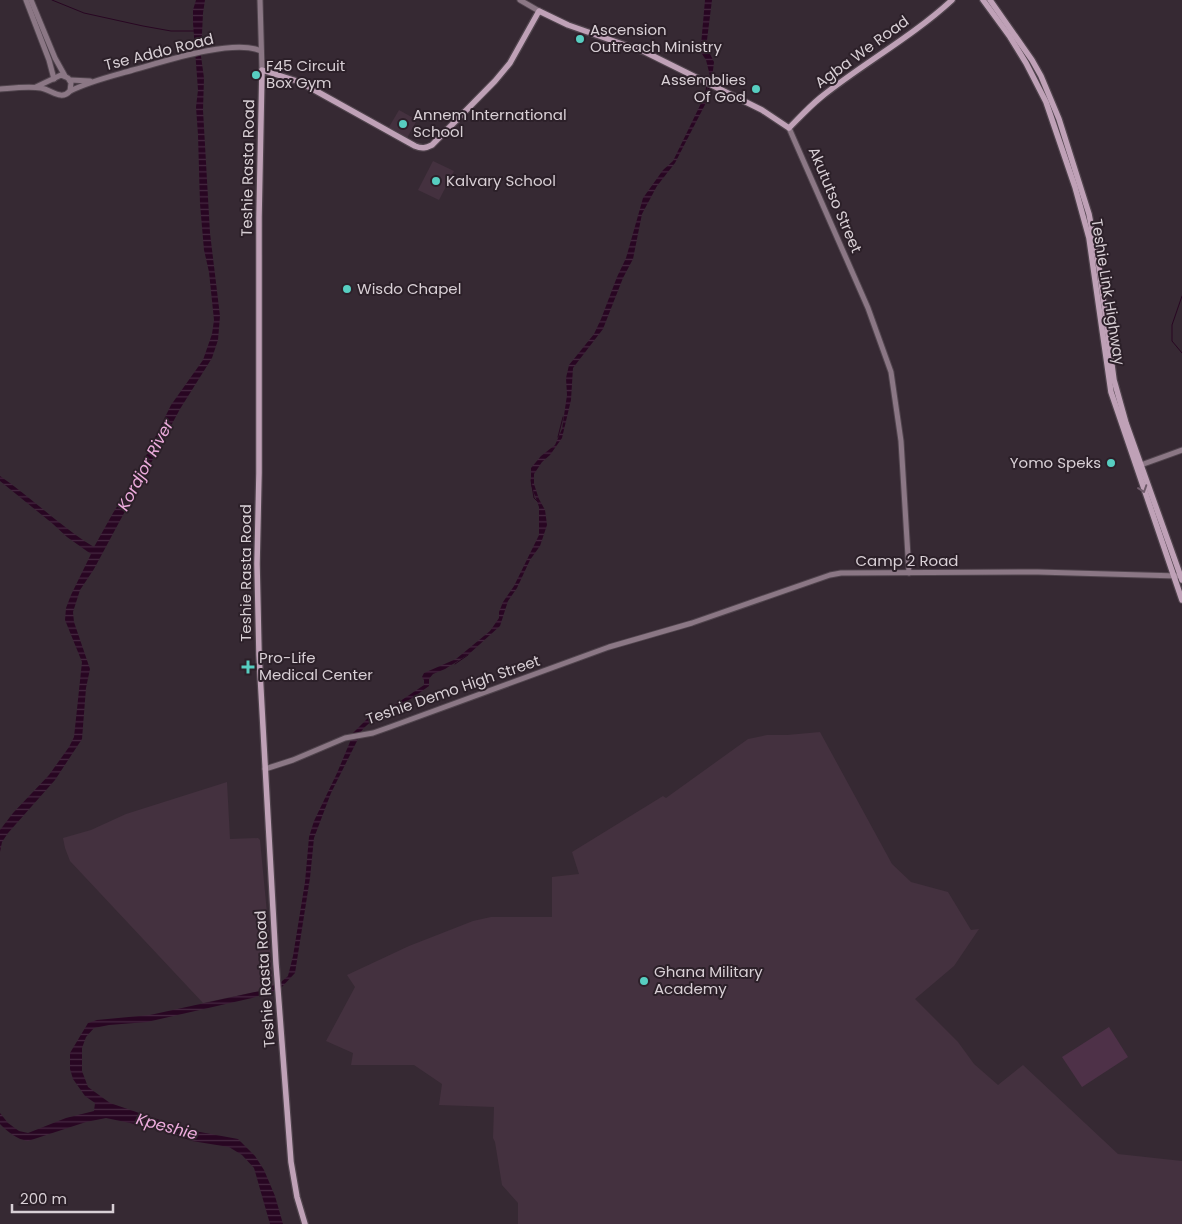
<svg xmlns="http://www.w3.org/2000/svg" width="1182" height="1224" font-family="Poppins,sans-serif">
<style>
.built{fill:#44313f}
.grass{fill:#4e3148}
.water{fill:url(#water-rules)}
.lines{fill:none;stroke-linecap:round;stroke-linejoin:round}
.stream{stroke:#280622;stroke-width:1}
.tertiary-casing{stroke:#50444d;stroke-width:7}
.secondary-casing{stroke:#50444d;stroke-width:8}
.tertiary{stroke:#8b7785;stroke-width:5}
.secondary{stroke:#bfa1b7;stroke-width:5.5}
.oneway{stroke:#6e5a69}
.poi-dot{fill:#57cec1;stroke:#2c2029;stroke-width:2}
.labels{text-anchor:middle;stroke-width:4;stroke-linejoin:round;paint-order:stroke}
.poi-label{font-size:15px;fill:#d8cfd5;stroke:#2c2029;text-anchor:start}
.street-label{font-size:15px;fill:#d8cfd5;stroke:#2c2029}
.water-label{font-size:16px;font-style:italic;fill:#edabdd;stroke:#2c2029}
</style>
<defs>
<pattern id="water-rules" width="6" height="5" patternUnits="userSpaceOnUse" patternTransform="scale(1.25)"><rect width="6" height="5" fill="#280622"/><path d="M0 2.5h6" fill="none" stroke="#462941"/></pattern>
</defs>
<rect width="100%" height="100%" fill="#362933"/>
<g class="built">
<polygon points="399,110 417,120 407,138 389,127"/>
<polygon points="433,161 454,171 439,200 418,190"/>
<polygon points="820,732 892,864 911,882 948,892 971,930 979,929 954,966 915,999 958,1042 974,1064 998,1085 1023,1065 1118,1154 1182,1161 1182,1224 518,1224 518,1203 502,1185 495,1142 493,1138 494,1107 439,1105 442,1084 414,1065 351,1065 353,1053 326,1041 355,987 347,975 409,946 473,921 491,917 552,917 552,877 579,874 572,852 663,796 666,798 748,739 767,735 787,735"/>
<polygon points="227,782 230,839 258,838 260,840 274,986 260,991 203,1003 70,861 65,848 63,838 91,830 126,814"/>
</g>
<polygon class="grass" points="1109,1027 1128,1057 1082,1087 1062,1057"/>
<g class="water">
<path d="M196 0H205L203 13 201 56 204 78 203 110 210 233 220 316 218 340 212 358 180 409 94 569 80 590 73 612 74 622 90 669 86 688 82 739 55 780 8 833 2 842 0 852V830L13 813 49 775 69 747 74 737 82 662 65 620 66 608 71 595 91 554 67 537 53 524 0 481V476C32 498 61 527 94 547L113 513 135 478 171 405 203 360 212 334 214 320 209 272 204 250 200 204 198 135 196 107 198 90 193 23V10Z"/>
<path d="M705 0H712L707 40 710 54 714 62 710 95 675 163 657 186 642 214 633 259 623 278 603 329 573 368 571 400 562 438 550 455 542 462 534 474V484L539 499 545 510 547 525 540 546 530 560 517 588 508 601 500 626 469 654 445 669 433 674 429 679V686C417 695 405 703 392 710 380 718 369 720 360 733H353L370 716 390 708 424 685V680L422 677 424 673 456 659 490 631 499 618V612L503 602 514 586 539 535V507L531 485V468L541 456 555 445 562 429 567 395 566 378 569 365 594 334 601 319 617 277 626 258 643 198 663 170 673 161 707 91 710 76 706 60 702 54 701 45Z"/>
<path d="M352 737H359L331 793 314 838 310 878 295 973 280 989 252 998 147 1022 109 1025 94 1028 86 1037 82 1048V1071L88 1087 110 1103 189 1130 238 1139 255 1156 264 1170 275 1196 283 1224H270L254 1168 242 1155 229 1147 192 1141 159 1129 106 1118 86 1122 28 1141C16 1139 8 1132 0 1124V1113L8 1123 19 1131 28 1133 66 1118 94 1111 95 1103 85 1096 73 1079 70 1069V1053L88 1023 97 1020 150 1015 260 991 281 982 288 976 293 956 305 882 309 837 314 821 337 773Z"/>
</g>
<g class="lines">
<g class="stream">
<polyline points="52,0 84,13 143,26 171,31 194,31"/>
<polyline points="705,95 707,86"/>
<polyline points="1182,296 1172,325 1172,341 1182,353"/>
<polyline points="558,437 563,417"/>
<polyline points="531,480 534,498 538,502"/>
<polyline points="455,664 468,655"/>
</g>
<g class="tertiary-casing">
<g id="tertiary">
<polyline points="26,0 49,60 54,79"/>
<polyline points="31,0 55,58 65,76"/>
<polyline points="260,0 262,70"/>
<polyline points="520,0 539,11"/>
<polyline points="70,80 90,81"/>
<path d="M0 89C13 88 28 86 41 88 52 90 61 101 70 91L71 83 68 78 61 75 36 87"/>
<path d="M70 91C90 81 112 76 133 70 162 62 234 38 261 51"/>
<polyline points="789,128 868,308 891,372 901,441 909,573"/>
<polyline points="1138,466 1182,450"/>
<polyline points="265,769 293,760 345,738 373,733 390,727 609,647 692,623 830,575 841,573 1038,572 1178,576"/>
</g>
</g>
<g class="secondary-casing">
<g id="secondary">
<polyline points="983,0 1010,37 1026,63 1046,102 1075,187 1089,238 1111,392 1182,600"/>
<polyline points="990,0 1032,60 1041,76 1059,119 1089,214 1099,267 1114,380 1126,423 1182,580"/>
<path d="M305 1224 297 1197 291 1162 276 964 259 654 257 564 259 473V217L262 70 300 82 415 146C422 149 426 148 432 145L495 81 510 63 539 11 568 25 645 52 762 110 789 128C799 118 809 107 820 98 862 64 912 37 952 0"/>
</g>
</g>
<use href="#tertiary" class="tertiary"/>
<use href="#secondary" class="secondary"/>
</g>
<defs><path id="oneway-chevron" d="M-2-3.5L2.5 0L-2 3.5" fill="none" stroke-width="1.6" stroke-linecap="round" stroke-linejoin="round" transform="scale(1.25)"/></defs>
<use class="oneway" href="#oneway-chevron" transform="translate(1143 489) rotate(71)"/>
<g class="poi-dot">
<circle cx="580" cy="39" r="5"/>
<circle cx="256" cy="75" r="5"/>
<circle cx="756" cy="89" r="5"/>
<circle cx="403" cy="124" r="5"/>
<circle cx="436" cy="181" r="5"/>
<circle cx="347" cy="289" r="5"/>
<circle cx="1111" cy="463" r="5"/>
<path d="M245.5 659.5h5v5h5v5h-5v5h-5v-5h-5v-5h5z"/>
<circle cx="644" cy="981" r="5"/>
</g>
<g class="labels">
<g class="poi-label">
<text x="590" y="35">Ascension<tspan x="590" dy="17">Outreach Ministry</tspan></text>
<text x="266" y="71">F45 Circuit<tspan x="266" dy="17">Box Gym</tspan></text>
<text x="746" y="85" text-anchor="end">Assemblies<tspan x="746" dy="17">Of God</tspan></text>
<text x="413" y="120">Annem International<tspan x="413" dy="17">School</tspan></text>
<text x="446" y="186">Kalvary School</text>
<text x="357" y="294">Wisdo Chapel</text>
<text x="1101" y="468" text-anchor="end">Yomo Speks</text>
<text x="259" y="663">Pro-Life<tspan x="259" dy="17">Medical Center</tspan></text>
<text x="654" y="977">Ghana Military<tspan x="654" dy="17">Academy</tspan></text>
</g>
<g class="street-label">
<text transform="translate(159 52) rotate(-14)" y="5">Tse Addo Road</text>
<text transform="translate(862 52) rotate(-36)" y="5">Agba We Road</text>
<text transform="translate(248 168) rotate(-89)" y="5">Teshie Rasta Road</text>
<text transform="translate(835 200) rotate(67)" y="5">Akututso Street</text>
<text transform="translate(1108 292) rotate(81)" y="5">Teshie Link Highway</text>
<text x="907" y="566">Camp 2 Road</text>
<text transform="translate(246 573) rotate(-90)" y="5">Teshie Rasta Road</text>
<text transform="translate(453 690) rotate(-19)" y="5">Teshie Demo High Street</text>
<text transform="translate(265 979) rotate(-94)" y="5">Teshie Rasta Road</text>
</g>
<g class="water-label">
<text transform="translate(145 465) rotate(-62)" y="6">Kordjor River</text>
<text transform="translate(167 1126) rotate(15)" y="6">Kpeshie</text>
</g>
</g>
<path d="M12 1204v8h101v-8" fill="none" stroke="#d8cfd5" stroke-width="2.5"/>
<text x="20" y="1204" font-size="15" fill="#d8cfd5" stroke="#2c2029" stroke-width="4" paint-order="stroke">200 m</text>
</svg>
